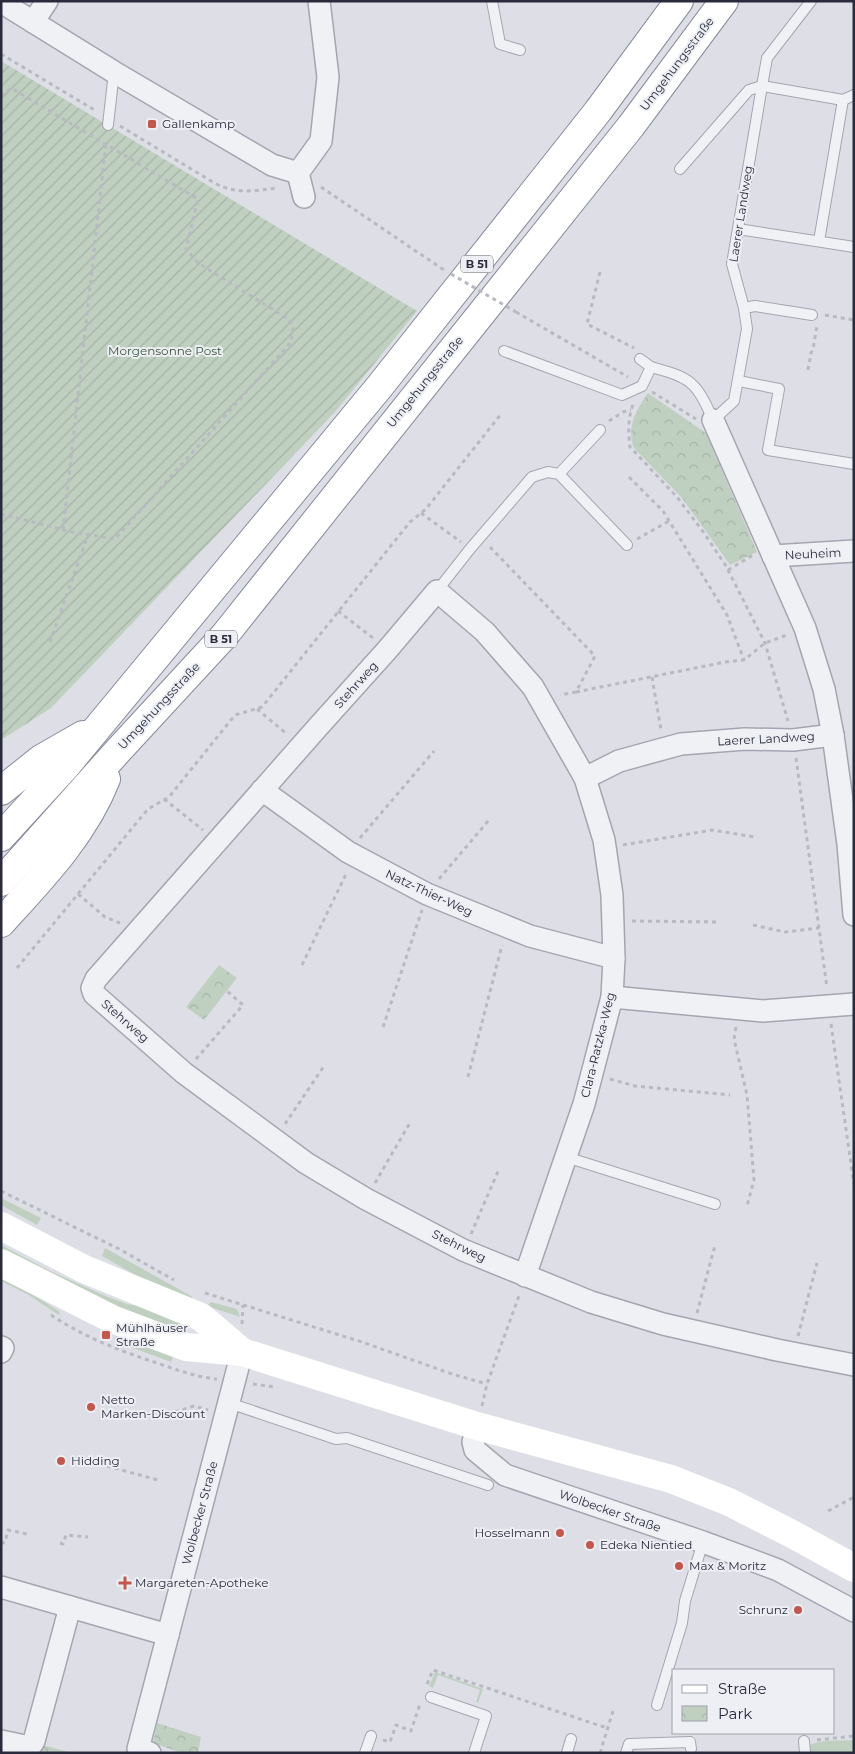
<svg xmlns="http://www.w3.org/2000/svg" width="855" height="1754" font-family="Montserrat,sans-serif">
<style>
.grass{fill:#c0d0c0}
.park{fill:url(#park-crowns)}
.garden{fill:url(#garden-furrows)}
.lines{fill:none;stroke-linecap:round;stroke-linejoin:round}
.lane-casing{stroke:#a4a5b0;stroke-width:12}
.street-casing{stroke:#a4a5b0;stroke-width:24}
.highway-casing{stroke:#878a9c;stroke-width:30}
.path{stroke:#b8bac1;stroke-width:3;stroke-dasharray:4 4;stroke-linecap:butt}
.lane{stroke:#f0f1f5;stroke-width:10}
.street{stroke:#f0f1f5;stroke-width:21}
.secondary{stroke:#fff;stroke-width:28}
.highway{stroke:#fff;stroke-width:28}
.path-bridge{stroke:#b8bac1;stroke-width:3;stroke-dasharray:4 4;stroke-linecap:butt}
.poi-dot{fill:#c2574d;stroke:#edeff4;stroke-width:2}
.labels{text-anchor:middle;stroke-width:4;stroke-linejoin:round;paint-order:stroke}
.shield{fill:#edeff4;stroke:#646673;stroke-width:1}
.shield-label{font-size:11px;font-weight:bold;fill:#292b3c}
.street-label{font-size:12px;fill:#292b3c;stroke:#edeff4}
.poi-label{font-size:12px;fill:#292b3c;stroke:#edeff4;text-anchor:start}
.park-label{font-size:12px;fill:#375639;stroke:#edeff4}
</style>
<defs>
<pattern id="park-crowns" width="20" height="18" patternUnits="userSpaceOnUse" patternTransform="scale(1.25)"><rect width="20" height="18" fill="#c0d0c0"/><path d="M2 6a3 3 0 1 1 6 0M12 15a3 3 0 1 1 6 0" fill="none" stroke="#a5b3a6"/></pattern>
<pattern id="garden-furrows" width="10" height="10" patternUnits="userSpaceOnUse" patternTransform="scale(1.25)"><rect width="10" height="10" fill="#c0d0c0"/><path d="M-1 1l2-2M0 10L10 0M9 11l2-2" fill="none" stroke="#a5b3a6"/></pattern>
</defs>
<rect width="100%" height="100%" fill="#dedfe6"/>
<g class="grass">
<polygon points="1,1198 41,1218 37,1225 1,1205"/>
<polygon points="1,1245 50,1271 108,1297 127,1304 161,1310 186,1318 181,1332 66,1285 1,1252"/>
<polygon points="105,1248 191,1296 192,1297 191,1301 153,1285 102,1256"/>
<polygon points="1,1274 60,1312 59,1315 27,1294 1,1281"/>
<polygon points="211,1302 237,1309 240,1317 207,1306"/>
<polygon points="116,1336 173,1357 171,1362 114,1341"/>
<polygon points="435,1672 483,1689 478,1703 476,1702 480,1690 438,1675 433,1688 429,1686"/>
<path d="M854 1740V1753H808L807 1746C822 1739 838 1741 854 1740Z"/>
</g>
<g class="park">
<path d="M648 393 706 433 757 552 730 565 682 498 634 448C626 427 636 410 648 393Z"/>
<polygon points="219,965 237,978 204,1020 186,1007"/>
<polygon points="157,1723 201,1737 198,1753 182,1753 153,1743"/>
<polygon points="43,1745 71,1753 41,1753"/>
</g>
<polygon class="garden" points="1,61 417,311 335,412 51,708 1,740"/>
<g class="lines">
<g class="lane-casing">
<g id="lane">
<polyline points="492,1 500,44 520,50"/>
<polyline points="108,125 114,72"/>
<polyline points="680,169 749,90 762,86 843,100 854,95"/>
<polyline points="738,229 854,247"/>
<polyline points="819,241 843,100"/>
<polyline points="744,308 755,306 812,315"/>
<path d="M504 351 622 395 642 386 651 367C691 378 696 381 713 420L734 401 747 329 744 308 732 264 762 86 767 58 811 1"/>
<polyline points="640,359 651,367"/>
<polyline points="739,381 779,389 768,450 854,464"/>
<polyline points="559,474 600,430"/>
<polyline points="437,591 470,549 532,477 548,472 559,474 627,545"/>
<polyline points="566,1157 715,1204"/>
<polyline points="229,1403 336,1439 347,1438 488,1485"/>
<polyline points="431,1697 486,1716 474,1753"/>
<polyline points="657,1705 682,1623 685,1601 703,1542"/>
<polyline points="804,1741 805,1753"/>
<polyline points="365,1753 371,1736"/>
<polyline points="567,1753 571,1739"/>
<polyline points="626,1753 629,1744 690,1742 691,1749"/>
</g>
</g>
<g class="street-casing">
<g id="street">
<polyline points="1,2 114,72 272,165 298,173"/>
<polyline points="33,22 47,1"/>
<polyline points="298,173 321,141 328,77 319,1"/>
<polyline points="298,173 304,197"/>
<polyline points="713,420 805,628 824,689 833,735 848,844 854,915"/>
<polyline points="773,556 854,551"/>
<polyline points="585,778 619,761 681,744 745,739 793,740 833,735"/>
<polyline points="262,790 348,852 427,894 530,936 614,958"/>
<polyline points="612,997 763,1011 854,1004"/>
<polyline points="525,1276 584,1104 612,997 614,958 612,895 604,840 585,778 533,687 485,632 437,591 388,649 317,728 96,979 92,988 94,994 184,1073 306,1163 366,1199 463,1250 591,1302 663,1324 777,1350 854,1365"/>
<polyline points="1,1347 3,1348 1,1352"/>
<polyline points="477,1426 473,1442 475,1450 505,1475 703,1542 778,1570 854,1611"/>
<polyline points="1,1587 168,1635"/>
<polyline points="1,1741 30,1747 34,1741 70,1607"/>
<polyline points="150,1753 138,1749 242,1352"/>
</g>
</g>
<g class="highway-casing">
<g id="highway">
<polyline points="1,791 41,759 83,735"/>
<polyline points="1,837 66,766 380,386 598,111 679,1"/>
<polyline points="1,882 116,753 224,636 631,126 724,1"/>
<path d="M1 923C41 879 84 835 106 779"/>
</g>
</g>
<g class="path">
<polyline points="1,54 96,111"/>
<polyline points="1,96 11,88 198,199 186,249 198,263 288,319 293,328 291,342 115,539 72,532 1,514"/>
<path d="M120 126 216 184C238 194 252 191 276 188L278 187"/>
<polyline points="321,187 444,270"/>
<polyline points="600,272 587,324 634,348"/>
<polyline points="516,312 628,377"/>
<polyline points="825,315 854,320"/>
<polyline points="808,370 811,353 813,350 817,325"/>
<polyline points="652,392 696,419"/>
<path d="M633 405C628 417 628 434 630 447L677 497 704 533 726 566 765 643 788 721"/>
<polyline points="609,421 623,412 631,410"/>
<polyline points="629,477 663,511 727,615 744,660"/>
<polyline points="421,513 461,542"/>
<polyline points="63,530 106,143"/>
<polyline points="637,539 669,521"/>
<polyline points="490,547 595,656 576,692 560,695"/>
<polyline points="728,570 753,555"/>
<polyline points="338,611 373,638"/>
<polyline points="50,642 88,535"/>
<polyline points="652,677 661,730"/>
<polyline points="576,692 725,662 744,660 765,643 787,635"/>
<polyline points="257,709 287,734"/>
<polyline points="796,758 827,988"/>
<polyline points="164,799 203,830"/>
<polyline points="360,838 434,751"/>
<polyline points="623,845 712,830 755,837"/>
<polyline points="439,879 489,820"/>
<polyline points="78,894 105,917 120,923"/>
<polyline points="632,921 720,922"/>
<polyline points="753,925 785,932 819,928"/>
<polyline points="302,965 347,872"/>
<polyline points="17,968 148,809 169,797 235,715 262,707 410,522 426,509 501,414"/>
<polyline points="831,1024 854,1185"/>
<polyline points="383,1027 422,910"/>
<polyline points="736,1027 734,1039 747,1095 754,1180 747,1206"/>
<polyline points="196,1059 243,1005 227,991"/>
<polyline points="468,1077 502,945"/>
<polyline points="610,1079 635,1086 730,1095"/>
<polyline points="285,1124 324,1066"/>
<polyline points="375,1183 411,1121"/>
<polyline points="1,1191 119,1249 174,1280"/>
<polyline points="471,1234 499,1169"/>
<polyline points="205,1293 362,1342 452,1374 487,1384"/>
<polyline points="697,1313 715,1245"/>
<path d="M51 1315C84 1337 120 1351 157 1363 177 1370 196 1377 217 1379"/>
<polyline points="242,1324 243,1305"/>
<polyline points="798,1336 817,1263"/>
<polyline points="253,1384 274,1387"/>
<polyline points="482,1406 487,1384 520,1293"/>
<polyline points="175,1412 194,1406 208,1410"/>
<polyline points="107,1466 158,1480"/>
<polyline points="828,1511 854,1497"/>
<polyline points="60,1543 63,1544 66,1535 88,1537"/>
<polyline points="1,1544 5,1542 8,1530 27,1534"/>
<polyline points="427,1684 433,1670 607,1728"/>
<polyline points="383,1740 390,1742 396,1725 411,1731 420,1704"/>
<polyline points="817,1740 854,1736"/>
<polyline points="600,1753 613,1711"/>
</g>
<use href="#lane" class="lane"/>
<use href="#street" class="street"/>
<g class="secondary">
<polyline points="1,1226 84,1269 201,1317 242,1352"/>
<polyline points="1,1263 112,1319 186,1347 242,1352 477,1426 671,1479 729,1502 792,1534 854,1568"/>
</g>
<use href="#highway" class="highway"/>
<polyline class="path-bridge" points="451,274 516,312"/>
</g>
<g class="poi-dot">
<rect x="147" y="119" width="10" height="10" rx="2.5"/>
<rect x="101" y="1330" width="10" height="10" rx="2.5"/>
<circle cx="91" cy="1407" r="5"/>
<circle cx="61" cy="1461" r="5"/>
<circle cx="560" cy="1533" r="5"/>
<circle cx="590" cy="1545" r="5"/>
<circle cx="679" cy="1566" r="5"/>
<path d="M122.5 1575.5h5v5h5v5h-5v5h-5v-5h-5v-5h5z"/>
<circle cx="798" cy="1610" r="5"/>
</g>
<g class="labels">
<g class="shield">
<rect x="461" y="255.5" width="32" height="17" rx="4"/>
<rect x="205" y="630.5" width="32" height="17" rx="4"/>
</g>
<g class="shield-label">
<text x="477" y="268">B 51</text>
<text x="221" y="643">B 51</text>
</g>
<g class="street-label">
<text transform="translate(677 64) rotate(-53)" y="4">Umgehungsstraße</text>
<text transform="translate(741 214) rotate(-81)" y="4">Laerer Landweg</text>
<text transform="translate(425 382) rotate(-51)" y="4">Umgehungsstraße</text>
<text transform="translate(813 554) rotate(-3)" y="4">Neuheim</text>
<text transform="translate(356 685) rotate(-48)" y="4">Stehrweg</text>
<text transform="translate(159 706) rotate(-47)" y="4">Umgehungsstraße</text>
<text transform="translate(766 739) rotate(-3)" y="4">Laerer Landweg</text>
<text transform="translate(429 893) rotate(25)" y="4">Natz-Thier-Weg</text>
<text transform="translate(125 1021) rotate(41)" y="4">Stehrweg</text>
<text transform="translate(598 1045) rotate(-76)" y="4">Clara-Ratzka-Weg</text>
<text transform="translate(459 1246) rotate(26)" y="4">Stehrweg</text>
<text transform="translate(610 1511) rotate(19)" y="4">Wolbecker Straße</text>
<text transform="translate(200 1513) rotate(-75)" y="4">Wolbecker Straße</text>
</g>
<g class="poi-label">
<text x="162" y="128">Gallenkamp</text>
<text x="116" y="1332">Mühlhäuser<tspan x="116" dy="14">Straße</tspan></text>
<text x="101" y="1404">Netto<tspan x="101" dy="14">Marken-Discount</tspan></text>
<text x="71" y="1465">Hidding</text>
<text x="550" y="1537" text-anchor="end">Hosselmann</text>
<text x="600" y="1549">Edeka Nientied</text>
<text x="689" y="1570">Max &amp; Moritz</text>
<text x="135" y="1587">Margareten-Apotheke</text>
<text x="788" y="1614" text-anchor="end">Schrunz</text>
</g>
<g class="park-label">
<text x="165" y="355">Morgensonne Post</text>
</g>
</g>
<rect width="855" height="1754" fill="none" stroke="#292b3c" stroke-width="5"/>
<rect x="672" y="1669" width="162" height="65" fill="#edeff4" stroke="#9fa1aa"/>
<rect x="682" y="1685" width="25" height="8" fill="#ffffff" stroke="#9fa1aa"/>
<text x="718" y="1694" font-size="15" fill="#292b3c">Straße</text>
<rect x="682" y="1706" width="25" height="15" fill="url(#park-crowns)" stroke="#9fa1aa"/>
<text x="718" y="1719" font-size="15" fill="#292b3c">Park</text>
</svg>
